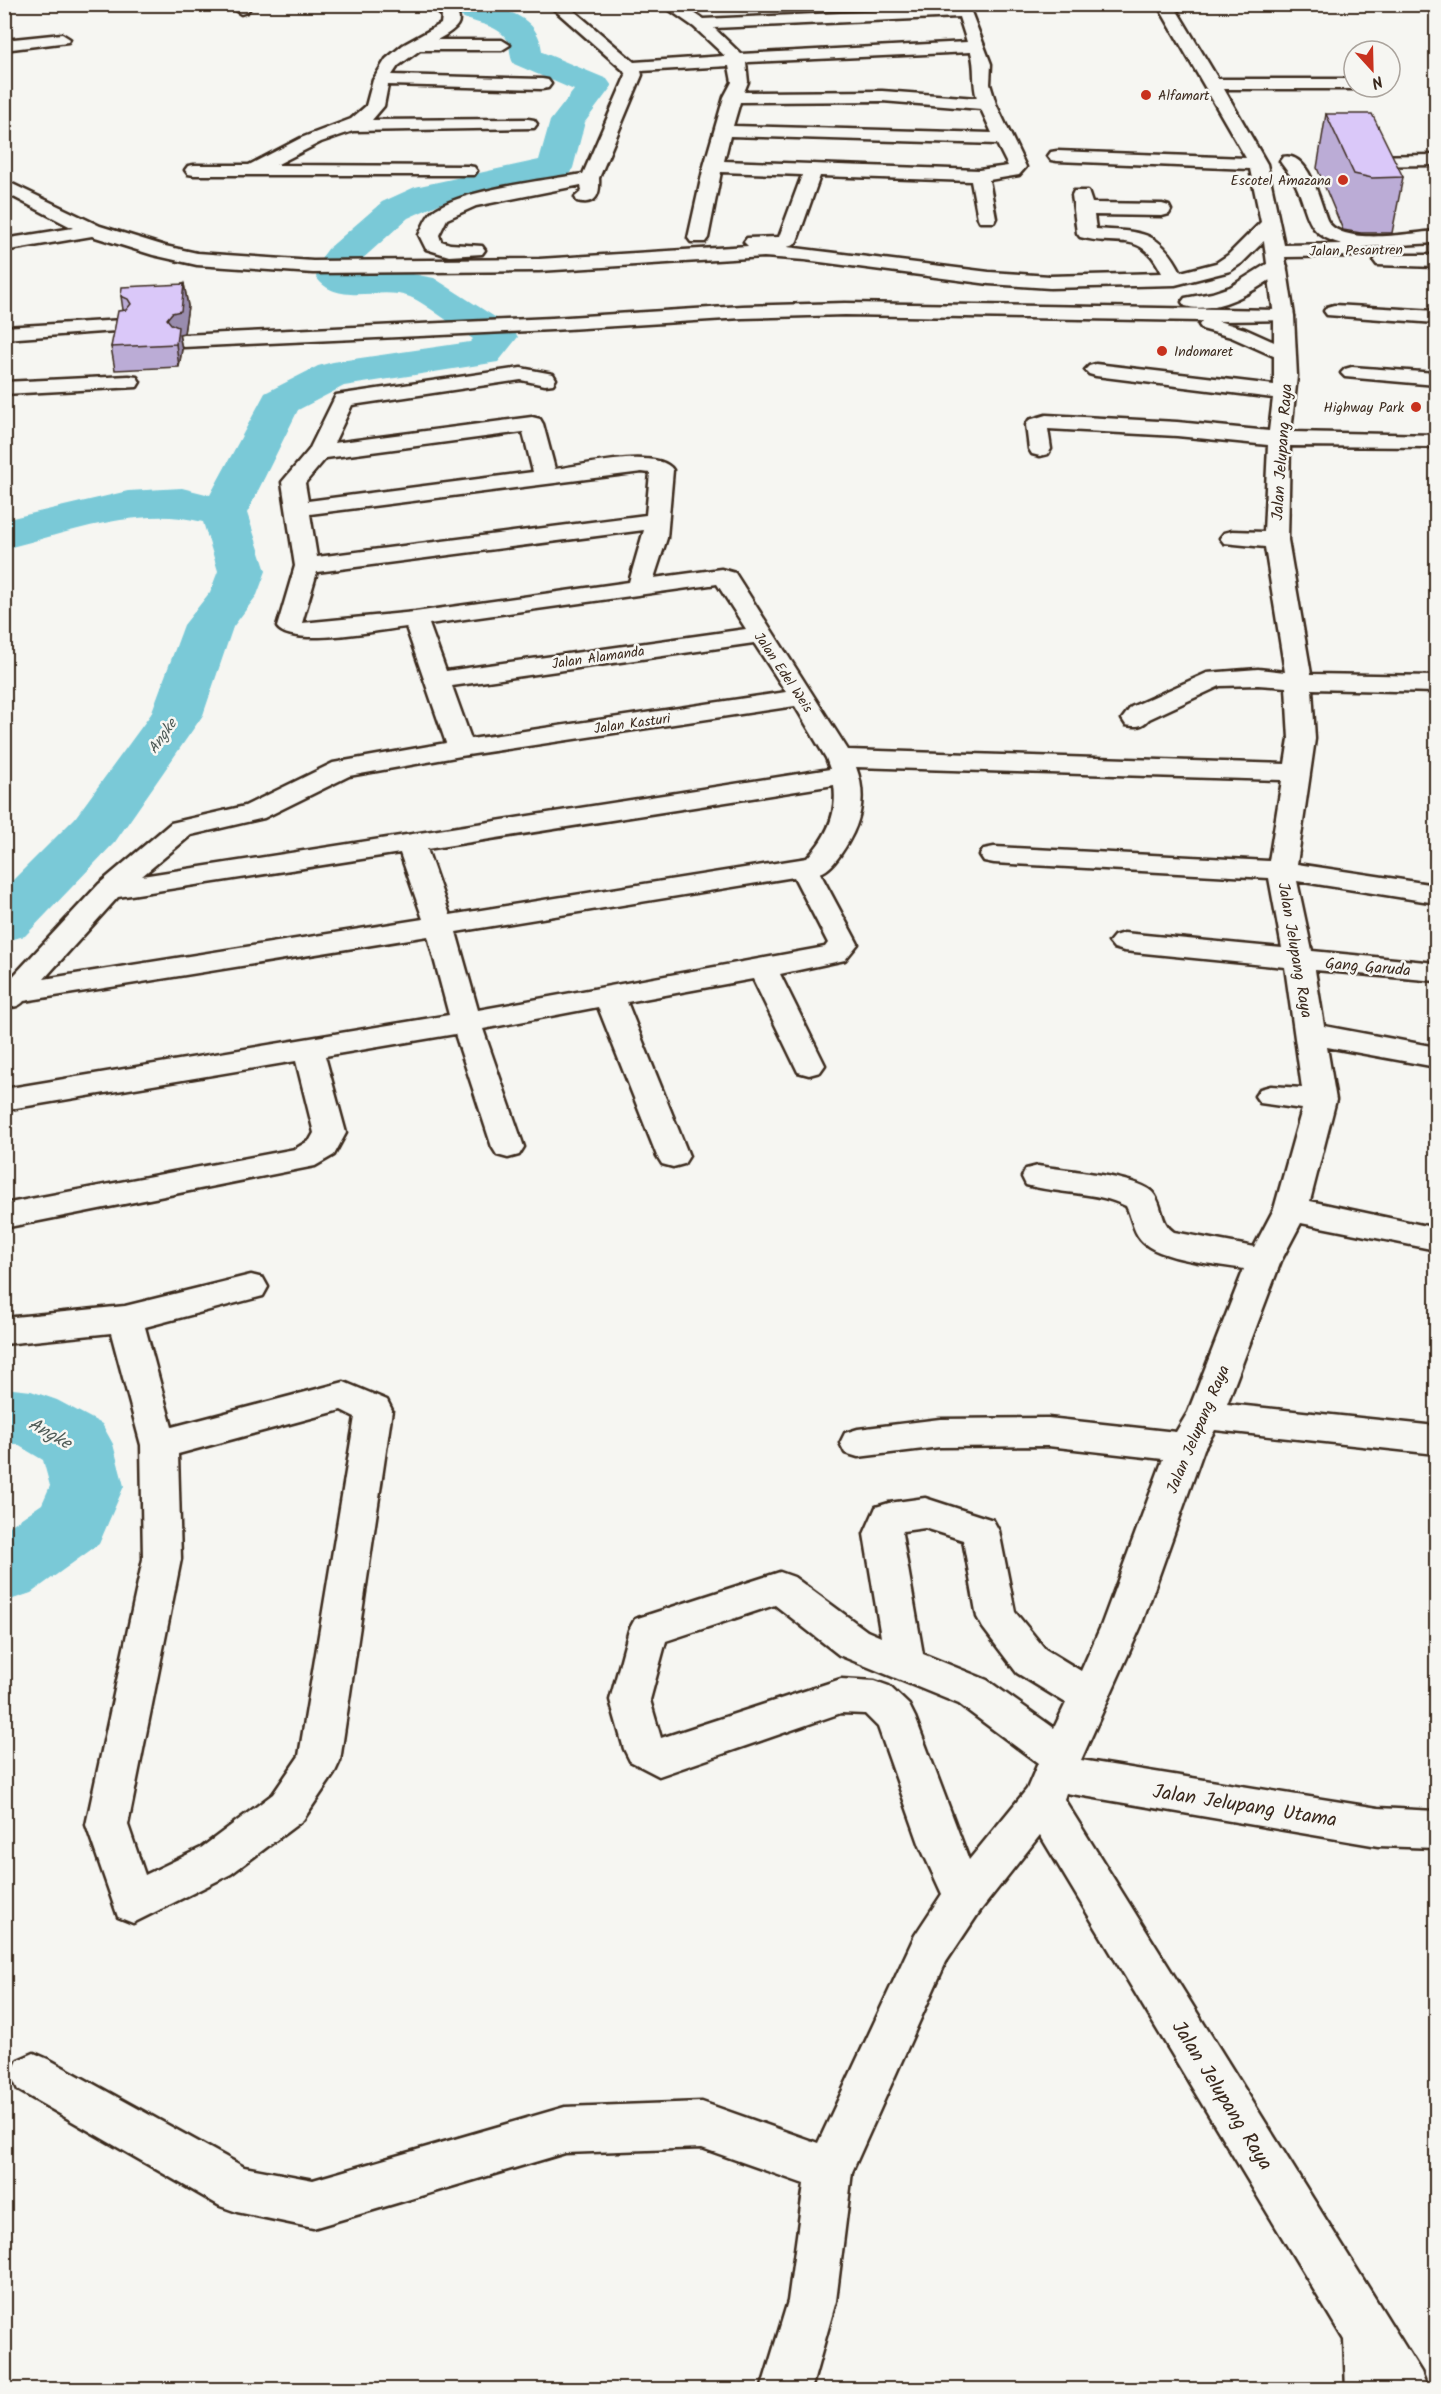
<svg xmlns="http://www.w3.org/2000/svg" width="1441" height="2394" font-family="Kalam,sans-serif">
<style>
.lines{fill:none;stroke-linecap:round;stroke-linejoin:round}
.river{fill:#7ac9d7;fill-rule:evenodd}
.minor-casing{stroke:#3b2a1e;stroke-width:5}
.highway-casing{stroke:#3b2a1e;stroke-width:5}
.minor{fill:#f6f6f2;fill-rule:evenodd}
.highway{fill:#f6f6f2;fill-rule:evenodd}
.wall{fill:#bbacd6;stroke:#3b2a1e;stroke-width:1.5}
.shaded-wall{fill:#998cae;stroke:#3b2a1e;stroke-width:1.5}
.building{fill:#dac8f9;stroke:#3b2a1e;stroke-width:1.5}
.poi-dot{fill:#c8321e;stroke:#f6f6f2;stroke-width:2}
.labels{text-anchor:middle;stroke-width:5;stroke-linejoin:round;paint-order:stroke}
.far-poi-label{font-size:14px;fill:#3b2a1e;stroke:#f6f6f2;text-anchor:start}
.far-street-label{font-size:14px;fill:#3b2a1e;stroke:#f6f6f2}
.far-water-label{font-size:15px;font-style:italic;fill:#4e5a56;stroke:#f6f6f2}
.street-label{font-size:16px;fill:#3b2a1e;stroke:#f6f6f2}
.water-label{font-size:18px;font-style:italic;fill:#4e5a56;stroke:#f6f6f2}
.near-street-label{font-size:20px;fill:#3b2a1e;stroke:#f6f6f2}
</style>
<rect width="100%" height="100%" fill="#f6f6f2"/>
<filter id="ink" filterUnits="userSpaceOnUse"><feTurbulence type="fractalNoise" baseFrequency=".0167" numOctaves="2"/><feDisplacementMap in="SourceGraphic" scale="12" xChannelSelector="R" yChannelSelector="G"/><feConvolveMatrix kernelMatrix="1 2 1 2 8 2 1 2 1" color-interpolation-filters="sRGB"/></filter>
<g filter="url(#ink)">
<g class="lines">
<g class="river">
<path d="M445 4C479 4 539 5 542 52L607 79 612 86 585 122 573 168 568 176 439 204 408 218 360 261 358 270 396 271 434 278 512 328 518 337 498 362 344 386 298 410 247 513 266 571 257 595 233 627 203 715 115 842 25 936 4 941V889L75 818 151 714 184 625 210 592 218 571 203 522C138 505 68 533 4 549V520L128 491 182 488 210 495 265 393 318 366 333 362 470 342 473 339C456 328 427 304 410 297 380 285 338 308 316 277L322 257 328 249 382 202 415 187 539 160 550 121 574 90 514 64C508 56 512 46 506 38 492 19 461 26 445 4Z"/>
<polygon points="4,1388 31,1391 57,1400 102,1424 113,1444 124,1486 99,1544 31,1593 4,1602 4,1530 42,1504 50,1486 43,1460 16,1444 4,1443"/>
</g>
<g class="minor-casing">
<g id="minor">
<polygon points="236,4 253,4 247,12 241,14 233,9"/>
<path d="M429 4H448C470 21 455 30 437 40H502L510 45 502 50H420L398 66 392 75 542 79 548 80 551 84 548 88 542 89 388 85 384 106 372 120 528 119 534 120 537 124 534 128 353 131 321 142 276 165 468 166 474 167 477 171 474 175H194L188 174 185 170 188 166 194 165H249L301 138 351 119 366 106 373 80 386 59 403 45 441 24 442 16Z"/>
<path d="M548 4H566L634 62 725 56 694 27 661 4H681L703 19 954 8 952 4H968L991 64 990 84 996 104 1026 167 1019 175 989 180 996 218 994 222H980L978 218 971 181 820 176 797 241 794 245 787 247 989 272 1050 276 1162 273C1140 228 1119 248 1080 237L1077 233 1072 195 1074 191H1088L1092 203 1162 204 1169 206 1171 210 1169 214 1162 216 1094 215 1096 229C1139 232 1159 229 1181 272L1216 263 1228 255 1261 222 1250 169 1057 161 1051 160 1048 156 1051 152 1057 151 1246 158 1157 4H1173L1218 79H1354V87H1360L1354 89H1224L1267 164 1284 245 1342 244C1304 234 1310 215 1296 185 1292 176 1285 169 1280 161L1283 157C1309 151 1320 202 1327 220 1341 247 1410 233 1436 231V243L1363 247 1365 250 1362 254 1355 256 1285 257 1294 316 1297 376 1291 432 1436 435V445L1431 447 1290 446 1288 540 1311 674 1436 676V692L1312 689 1315 739 1297 864 1436 885V903L1297 881 1312 951 1436 963V981L1315 970 1324 1026 1436 1047V1067L1327 1047 1336 1100 1310 1201 1436 1228V1250L1301 1223 1281 1261 1227 1404 1436 1426V1454L1215 1430 1204 1449 1141 1626 1081 1760 1378 1808 1436 1811V1848L1378 1846 1066 1793 1064 1799 1421 2372 1428 2390H1346L1344 2340 1040 1835 980 1911 946 1962 852 2172 836 2301 811 2390H761L788 2301 804 2184 702 2148 565 2153 313 2228 237 2212 220 2206 18 2090 11 2075 18 2060 34 2053 50 2060 244 2167 313 2180 565 2107 702 2102 818 2143 915 1935 942 1894 920 1846 878 1727 865 1714 841 1713 659 1776 630 1761 624 1749 610 1700 629 1630 635 1619 780 1572 794 1577 867 1631 881 1637 864 1534 876 1507 889 1503 925 1498 993 1520 999 1531 1015 1612 1045 1649 1081 1671 1101 1626 1163 1459 1048 1446 940 1447 858 1457 845 1453 840 1443 845 1433 858 1429 940 1419 1048 1418 1176 1432 1188 1412 1244 1269C1218 1264 1157 1260 1141 1240 1132 1230 1132 1217 1126 1206 1096 1191 1059 1194 1026 1185L1022 1177 1026 1169 1038 1166C1063 1170 1136 1176 1152 1192 1164 1205 1159 1222 1174 1232L1254 1247 1274 1209 1302 1109 1260 1103 1255 1096 1260 1089 1271 1086 1302 1088 1285 967 1124 951 1114 948 1109 942 1114 936 1124 933 1282 948 1269 878 994 863 984 861 980 855 984 849 994 847 1269 861 1282 780 856 767C868 799 860 827 840 855 835 862 829 870 820 873L858 944 845 960 780 974 825 1065 820 1072 809 1075 798 1072 753 979 627 1002 689 1156 684 1164 673 1167 662 1164 657 1156 598 1007 483 1029 524 1147 519 1155 508 1158 497 1155 492 1147 455 1034 325 1056 346 1133 334 1155 315 1166 4 1228V1204L295 1149 310 1140 314 1133 296 1061 4 1110V1089L449 1015 428 936 24 1001C19 1007 12 1008 4 1006V986L99 884 171 823 245 806 333 763 446 743 406 627C380 630 291 648 277 627L295 566 282 482 309 450 336 395 521 368 553 374 556 379 553 384 545 385 521 380 352 405 334 443 532 417 540 419 543 424 555 469C580 466 658 447 673 470L667 538 654 578 721 569 735 573 848 750 1285 764 1289 739 1286 687 1258 685 1220 686 1149 719C1142 727 1136 727 1126 725L1122 719 1131 707 1207 673 1258 669 1285 672 1265 547 1224 543 1220 538 1224 533 1232 531 1264 532 1268 445 1177 436 1048 429 1051 449 1048 454 1040 456 1032 454 1029 449 1026 425 1029 420 1046 415 1177 422 1269 431 1273 398 1096 376 1089 374 1085 370 1089 366 1096 364 1274 385V316L1264 241 1242 263 1230 271 1175 285 1050 288 989 284 805 260 764 257 539 271 313 273 197 265 153 255 92 236 4 251V239L73 228 4 192V180L100 226 165 246 197 253 313 261 539 259 748 246 744 242 747 238 779 237 802 175 721 172 708 238 705 242H691L688 238 704 166 724 97 732 82 729 66 641 71 642 75 599 178C600 194 597 206 577 201L575 197 582 191 581 185 476 206 447 219 439 235 441 241 450 244 482 246 485 250 482 254 449 256 426 249 419 235C423 227 426 217 433 211 461 190 546 180 583 174L626 75 623 70ZM959 17 967 42 741 54 714 28ZM971 52C976 68 972 82 977 98L882 91 744 92 748 82 746 63 749 62ZM882 101 981 109 992 133 733 126 740 102ZM730 136 997 144 1008 166 979 170 724 161ZM523 432 533 472 308 501 305 483 326 458ZM642 472 650 473 646 515 317 557 310 514ZM644 530 629 582 415 612 302 623 317 572ZM717 584 746 629 446 671 429 624ZM754 643 786 692 471 739 452 686ZM795 706 826 758 830 769 142 876 191 835 264 818 349 776 461 756ZM834 785C838 814 827 837 807 858L450 915 427 849ZM400 853 423 919 44 979 118 897ZM794 877 828 943 825 947 478 1010 456 932ZM925 1528 963 1540 977 1617 983 1628 1017 1673 1066 1703 1054 1728 987 1680 923 1654 902 1534 903 1531ZM775 1605 839 1655 959 1704 1038 1763 1027 1789 969 1860 915 1717 909 1705 889 1686 875 1681 841 1679 661 1738 650 1700 666 1641Z"/>
<polygon points="62,34 70,39 68,42 4,50 4,40"/>
<polygon points="1436,155 1436,165 1351,166 1345,165 1342,161 1345,157 1351,156"/>
<polygon points="1384,255 1436,255 1436,267 1377,265 1374,261 1377,257"/>
<polygon points="1334,305 1436,311 1436,323 1327,315 1324,311 1327,307"/>
<polygon points="1352,367 1436,373 1436,385 1345,377 1341,373 1345,369"/>
<polygon points="129,376 137,377 140,382 137,387 4,394 4,382"/>
<path d="M251 1275 263 1278 268 1287 263 1296 145 1327 172 1427 344 1382 387 1400 392 1410 340 1761 334 1774 303 1820 231 1874 133 1923 118 1917 86 1825 143 1559 141 1445 111 1333 4 1344V1318L125 1306ZM341 1410 355 1417 299 1756 273 1794 201 1848 145 1875 128 1825 181 1559 178 1454Z"/>
</g>
</g>
<g class="highway-casing">
<g id="highway">
<path d="M1277 260 1284 262 1287 266 1284 270C1258 289 1218 315 1185 306L1182 302 1185 298 1212 293 1230 287 1270 262Z"/>
<polygon points="845,303 1284,310 1291,312 1294,316 1291,320 1218,321 1245,329 1292,350 1295,354 1292,358 1285,360 1278,358 1231,337 1202,329 1199,325 1202,321 845,315 742,318 552,330 183,347 176,345 173,341 176,337 183,335 552,318 742,306"/>
<polygon points="123,320 130,322 133,326 130,330 4,339 4,327"/>
</g>
</g>
<use href="#minor" class="minor"/>
<use href="#highway" class="highway"/>
</g>
<g class="wall">
<polygon points="1326,114 1403,177 1392,233 1361,233 1343,230 1317,168"/>
<polygon points="184,284 188,306 184,333 179,334 182,349 179,367 115,370 111,347 123,310 121,296"/>
</g>
<polygon class="shaded-wall" points="184,284 188,306 184,333 179,334 182,349 179,367 176,344 167,319"/>
<g class="building">
<polygon points="1326,114 1372,114 1403,177 1372,178 1354,174"/>
<polygon points="184,284 181,311 172,313 167,319 171,324 178,327 176,344 111,347 118,311 126,310 131,304 128,299 121,296 122,287"/>
</g>
</g>
<g class="poi-dot">
<circle cx="1146" cy="95" r="6"/>
<circle cx="1343" cy="180" r="6"/>
<circle cx="1162" cy="351" r="6"/>
<circle cx="1416" cy="407" r="6"/>
</g>
<g class="labels">
<g class="far-poi-label">
<text x="1158" y="100">Alfamart</text>
<text x="1331" y="185" text-anchor="end">Escotel Amazana</text>
<text x="1174" y="356">Indomaret</text>
<text x="1404" y="412" text-anchor="end">Highway Park</text>
</g>
<g class="far-street-label">
<text transform="translate(1356 250) rotate(-1)" y="5">Jalan Pesantren</text>
<text transform="translate(598 657) rotate(-8)" y="5">Jalan Alamanda</text>
<text transform="translate(784 672) rotate(56)" y="5">Jalan Edel Weis</text>
<text transform="translate(632 723) rotate(-8)" y="5">Jalan Kasturi</text>
</g>
<g class="far-water-label">
<text transform="translate(162 736) rotate(-55)" y="5">Angke</text>
</g>
<g class="street-label">
<text transform="translate(1281 452) rotate(-86)" y="6">Jalan Jelupang Raya</text>
<text transform="translate(1296 950) rotate(80)" y="6">Jalan Jelupang Raya</text>
<text transform="translate(1368 966) rotate(5)" y="6">Gang Garuda</text>
<text transform="translate(1197 1429) rotate(-67)" y="6">Jalan Jelupang Raya</text>
</g>
<g class="water-label">
<text transform="translate(50 1433) rotate(29)" y="6">Angke</text>
</g>
<g class="near-street-label">
<text transform="translate(1245 1805) rotate(9)" y="7">Jalan Jelupang Utama</text>
<text transform="translate(1223 2095) rotate(58)" y="7">Jalan Jelupang Raya</text>
</g>
</g>
<rect width="1441" height="2394" fill="none" stroke="#f6f6f2" stroke-width="24"/>
<rect x="12" y="12" width="1417" height="2370" fill="none" stroke="#3b2a1e" stroke-width="2" filter="url(#ink)"/>
<g transform="translate(1372 69) rotate(158)"><circle r="28" fill="#f6f6f2" stroke="#aba49d" stroke-width="1.5"/>
<path d="M0-4.5L10 22L0 15L-10 22Z" fill="#c8321e"/>
<text y="-9" font-size="16" font-weight="bold" text-anchor="middle" fill="#3b2a1e">N</text>
</g>
</svg>
